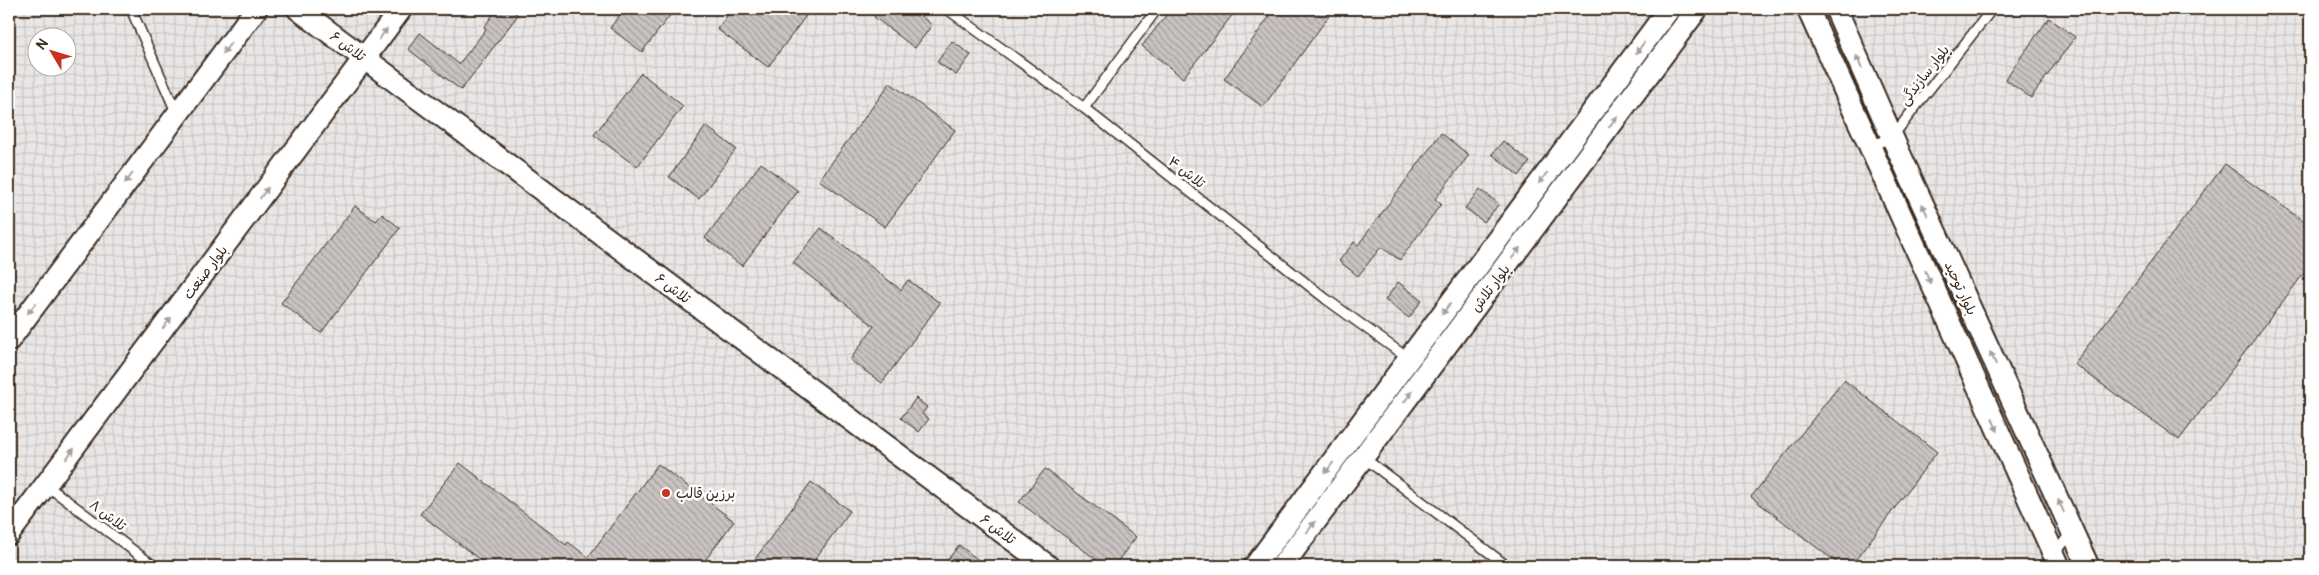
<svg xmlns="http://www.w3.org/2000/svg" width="2319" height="575" font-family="Pangolin,'Playpen Sans Arabic',sans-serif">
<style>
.industrial{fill:url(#industrial-grid);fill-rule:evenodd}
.building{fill:url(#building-back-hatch);stroke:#3b2a1e}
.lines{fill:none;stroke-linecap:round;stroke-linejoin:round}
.service-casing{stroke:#3b2a1e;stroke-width:12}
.tertiary-casing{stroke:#3b2a1e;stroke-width:25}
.service{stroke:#fff;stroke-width:9}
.tertiary{stroke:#fff;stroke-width:21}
.oneway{fill:#a79f9a}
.poi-dot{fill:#c8321e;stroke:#fff;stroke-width:2}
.labels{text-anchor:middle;stroke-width:5;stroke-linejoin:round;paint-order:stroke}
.street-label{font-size:14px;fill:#3b2a1e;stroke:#fff}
.poi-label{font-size:14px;fill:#3b2a1e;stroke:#fff;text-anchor:start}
</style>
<defs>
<pattern id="industrial-grid" width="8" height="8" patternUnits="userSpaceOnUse" patternTransform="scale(1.25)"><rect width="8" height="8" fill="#e9e7e6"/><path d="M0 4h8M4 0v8" fill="none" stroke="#c9c6c5"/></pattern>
<pattern id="building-back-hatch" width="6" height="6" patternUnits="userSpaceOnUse" patternTransform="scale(1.25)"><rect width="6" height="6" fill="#c9c3c1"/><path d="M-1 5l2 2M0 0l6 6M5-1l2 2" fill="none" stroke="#a49f9c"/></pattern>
</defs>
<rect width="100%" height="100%" fill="#f7f6f6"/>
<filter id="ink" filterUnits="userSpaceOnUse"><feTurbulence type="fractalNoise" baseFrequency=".02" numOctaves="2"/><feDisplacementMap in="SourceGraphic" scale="10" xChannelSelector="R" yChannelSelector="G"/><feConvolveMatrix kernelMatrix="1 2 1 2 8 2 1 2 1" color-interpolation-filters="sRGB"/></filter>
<g filter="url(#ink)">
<path class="industrial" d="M9 9H2310V566H9ZM38 38H68V68H38Z"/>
<g class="building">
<polygon points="497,9 510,9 518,15 461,90 408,49 420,33 459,64 486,29 484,27"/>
<polygon points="624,9 675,9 642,52 610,28"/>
<polygon points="732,9 811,9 768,67 717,29"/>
<polygon points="881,9 912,9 932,25 915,48 874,17"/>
<polygon points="1171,9 1237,9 1183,78 1142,46"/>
<polygon points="1275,9 1334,9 1263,107 1224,79"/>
<polygon points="2049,18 2075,37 2031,98 2005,79"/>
<polygon points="952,41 971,55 956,75 937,62"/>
<polygon points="641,73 683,106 637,167 594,135"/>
<polygon points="890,83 955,130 885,227 819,180"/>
<polygon points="706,126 736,149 699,199 669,177"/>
<polygon points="1441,133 1469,155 1435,199 1441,204 1400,260 1381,247 1358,276 1339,261 1354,242 1358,245"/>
<polygon points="1503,141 1530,162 1519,176 1492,154"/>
<polygon points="761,163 798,191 742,266 705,238"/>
<polygon points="2225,164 2310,226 2310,265 2179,440 2074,364"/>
<polygon points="1480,189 1499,204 1484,222 1465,208"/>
<polygon points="355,206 376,221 382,214 400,228 321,333 281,303"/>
<polygon points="821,228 901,290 908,280 940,303 882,383 850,360 874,326 793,263"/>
<polygon points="1398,282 1422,300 1409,318 1385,300"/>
<polygon points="1844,380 1937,452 1851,566 1841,566 1751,497"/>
<polygon points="916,398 927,407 922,414 929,419 919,432 901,418"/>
<polygon points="460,463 566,545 568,542 588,557 658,464 734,521 701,566 488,566 420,514"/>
<polygon points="1045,469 1136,537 1114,566 1105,566 1019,502"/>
<polygon points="811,482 850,511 810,566 750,566"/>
<polygon points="959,545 986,566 943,566"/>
</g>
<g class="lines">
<g class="service-casing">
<g id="service">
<polyline points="131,9 177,114"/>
<polyline points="947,9 1084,108 1326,299 1409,359"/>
<polyline points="1084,108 1157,9"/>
<polyline points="1869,147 1892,137 1992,9"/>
<polyline points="1364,458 1507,566"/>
<polyline points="46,485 154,566"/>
<polyline points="2046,566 2072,531"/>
</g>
</g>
<g class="tertiary-casing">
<g id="tertiary">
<polyline points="298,9 1048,566"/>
<polyline points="1808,9 2059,566"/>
<polyline points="1836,9 1892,137 2088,566"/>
<polyline points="9,340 256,9"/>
<polyline points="9,534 401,9"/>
<polyline points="1255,566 1669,9"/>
<polyline points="1282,566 1697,9"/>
</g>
</g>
<use href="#service" class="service"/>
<use href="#tertiary" class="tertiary"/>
</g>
<defs><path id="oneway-solid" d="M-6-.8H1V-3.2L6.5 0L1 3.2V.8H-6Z" transform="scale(1.25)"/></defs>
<g class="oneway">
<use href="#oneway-solid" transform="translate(383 34) rotate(-53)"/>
<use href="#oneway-solid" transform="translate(227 48) rotate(127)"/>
<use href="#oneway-solid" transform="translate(1640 48) rotate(127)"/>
<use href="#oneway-solid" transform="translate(1859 62) rotate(-113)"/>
<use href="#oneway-solid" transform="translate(1613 122) rotate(-53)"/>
<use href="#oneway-solid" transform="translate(129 178) rotate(127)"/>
<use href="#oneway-solid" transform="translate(1543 178) rotate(127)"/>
<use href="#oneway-solid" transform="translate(264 193) rotate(-53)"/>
<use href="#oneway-solid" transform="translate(1925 210) rotate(-115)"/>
<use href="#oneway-solid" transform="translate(1516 253) rotate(-53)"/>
<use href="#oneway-solid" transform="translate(1928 277) rotate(66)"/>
<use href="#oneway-solid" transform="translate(32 308) rotate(127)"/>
<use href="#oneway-solid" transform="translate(1446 309) rotate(127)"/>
<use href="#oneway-solid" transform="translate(167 323) rotate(-53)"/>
<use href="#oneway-solid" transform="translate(1993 358) rotate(-115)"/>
<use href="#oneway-solid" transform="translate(1408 397) rotate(-53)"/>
<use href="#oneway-solid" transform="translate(1995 425) rotate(66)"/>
<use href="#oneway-solid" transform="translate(70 454) rotate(-53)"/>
<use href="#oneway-solid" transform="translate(1329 468) rotate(127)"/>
<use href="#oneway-solid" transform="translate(2061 506) rotate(-115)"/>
<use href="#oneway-solid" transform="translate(1311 527) rotate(-53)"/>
</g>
</g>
<circle class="poi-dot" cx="666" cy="493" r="5"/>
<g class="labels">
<g class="street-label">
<text transform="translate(348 46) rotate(37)" y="5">تلاش ۶</text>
<text transform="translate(1924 75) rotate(-52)" y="5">بلوار سازندگی</text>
<text transform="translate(1187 172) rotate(38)" y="5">تلاش ۴</text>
<text transform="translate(205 272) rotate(-53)" y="5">بلوار صنعت</text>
<text transform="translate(673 288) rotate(37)" y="5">تلاش ۶</text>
<text transform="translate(1490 288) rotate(-53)" y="5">بلوار تلاش</text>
<text transform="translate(1961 288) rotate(65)" y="5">بلوار توحید</text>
<text transform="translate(108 515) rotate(37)" y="5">تلاش ۸</text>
<text transform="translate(998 529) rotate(37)" y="5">تلاش ۶</text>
</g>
<g class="poi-label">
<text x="676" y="498">برزین قالب</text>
</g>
</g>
<rect width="2319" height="575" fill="none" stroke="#fff" stroke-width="30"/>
<rect x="15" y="15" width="2289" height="545" fill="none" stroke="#3b2a1e" stroke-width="2" filter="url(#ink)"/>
<g transform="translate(52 52) rotate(308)"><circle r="24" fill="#ffffff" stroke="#b1aaa5"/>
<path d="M0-4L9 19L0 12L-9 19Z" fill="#c8321e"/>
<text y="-8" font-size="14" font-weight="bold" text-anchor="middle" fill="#3b2a1e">N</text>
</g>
</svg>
